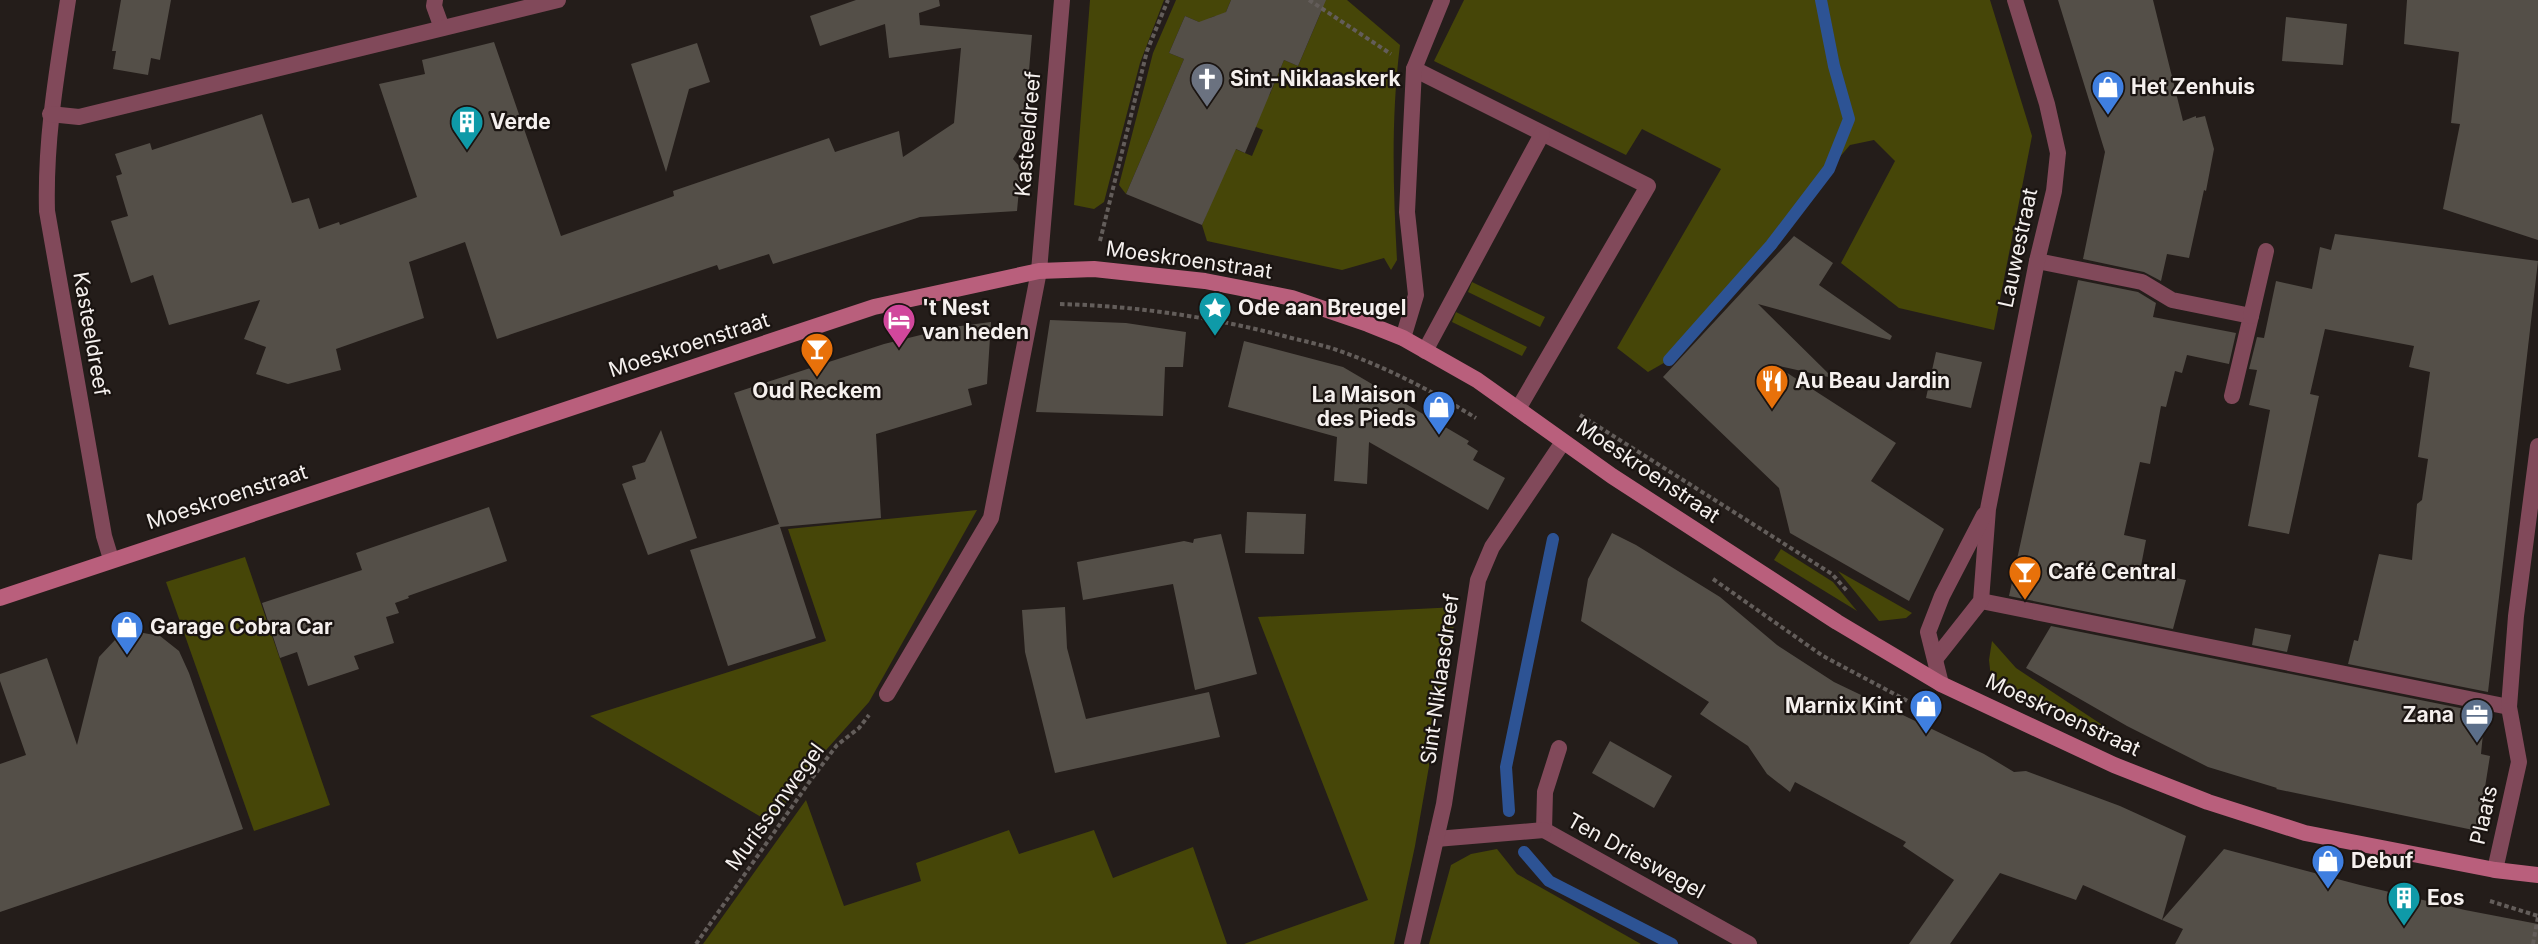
<svg xmlns="http://www.w3.org/2000/svg" width="2538" height="944" font-family="Inter,sans-serif">
<style>
.green{fill:#464608}
.lines{fill:none;stroke-linecap:round;stroke-linejoin:round}
.stream{stroke:#2d5394;stroke-width:12}
.building{fill:#544f48}
.path{stroke:#635d5a;stroke-width:4;stroke-dasharray:4.5 3;stroke-linecap:butt}
.service{stroke:#81495a;stroke-width:16}
.minor{stroke:#81495a;stroke-width:16}
.tertiary{stroke:#81495a;stroke-width:16}
.secondary{stroke:#b95f7c;stroke-width:16}
.labels{text-anchor:middle;stroke-width:4.5;stroke-linejoin:round;paint-order:stroke}
.poi-label{font-size:21px;font-weight:bold;fill:#f5f0ee;stroke:#1a1411;text-anchor:start}
.street-label{font-size:21px;fill:#f5f0ee;stroke:#1a1411}
</style>
<rect width="100%" height="100%" fill="#241d1a"/>
<g class="green">
<polygon points="1090,0 1164,0 1140,63 1104,202 1094,209 1074,205"/>
<polygon points="1176,0 1231,0 1223,19 1215,16 1210,18 1208,26 1185,16 1169,53 1184,59 1126,194 1119,185 1153,53"/>
<path d="M1294 0H1347L1400 45C1391 117 1393 188 1397 260L1391 270 1384 258 1342 270 1207 241 1202 225 1233 148 1252 156 1263 130 1245 122 1270 94 1284 60 1298 66 1321 12Z"/>
<polygon points="1464,0 1990,0 2032,136 1994,330 1899,308 1841,263 1895,161 1874,140 1850,145 1777,230 1771,245 1669,360 1648,372 1617,348 1721,169 1642,129 1626,155 1434,61"/>
<polygon points="1472,282 1545,317 1540,327 1468,292"/>
<polygon points="1456,312 1527,347 1522,356 1452,322"/>
<polygon points="977,510 869,702 818,759 771,823 590,716 826,641 788,529"/>
<polygon points="1781,549 1833,582 1857,611 1774,560"/>
<polygon points="245,557 330,805 254,831 166,582"/>
<polygon points="1838,571 1912,613 1906,618 1879,621"/>
<polygon points="1457,607 1415,846 1394,944 1244,944 1368,900 1258,617"/>
<polygon points="1992,641 2016,668 2119,736 1991,678 1989,660"/>
<polygon points="806,800 844,906 921,881 916,863 1009,830 1019,854 1094,830 1113,878 1193,847 1227,944 703,944"/>
<polygon points="1497,849 1517,874 1641,944 1429,944 1451,865 1471,854"/>
</g>
<g class="lines">
<g class="stream">
<polyline points="1669,360 1771,245 1829,169 1849,119 1834,66 1821,0"/>
<polyline points="1509,811 1506,767 1553,539"/>
<polyline points="1524,852 1549,881 1672,944"/>
</g>
</g>
<g class="building">
<polygon points="121,0 171,0 160,60 151,58 148,75 113,69 116,51 112,51"/>
<polygon points="856,0 939,0 940,6 919,13 920,25 1032,35 1023,142 1013,159 1021,168 1017,211 920,217 773,264 769,254 719,270 717,265 497,339 465,242 409,262 424,318 336,349 341,370 288,384 256,374 266,347 244,339 260,300 169,325 153,275 131,283 111,221 128,216 116,176 122,174 115,154 150,143 152,150 262,114 292,203 309,198 319,229 339,222 340,225 417,197 379,84 425,74 422,60 494,42 561,236 674,196 673,191 829,138 835,152 899,131 903,157 954,123 961,48 889,58 885,24 820,46 810,16"/>
<polygon points="1231,0 1326,0 1298,66 1284,60 1245,153 1236,149 1202,225 1126,194 1184,59 1169,53 1185,16 1199,22 1226,12"/>
<polygon points="2058,0 2153,0 2183,121 2196,116 2196,118 2205,116 2214,149 2206,191 2204,190 2189,258 2167,254 2161,281 2144,272 2083,259 2105,152"/>
<polygon points="2407,0 2538,0 2538,240 2443,209 2460,124 2451,123 2459,52 2404,44"/>
<polygon points="2286,17 2347,24 2343,65 2282,61"/>
<polygon points="697,43 710,82 689,89 666,172 631,64"/>
<polygon points="2335,234 2538,261 2488,692 2348,664 2354,640 2358,641 2379,554 2412,560 2417,504 2422,500 2428,459 2418,457 2430,372 2409,367 2414,346 2325,329 2310,394 2319,396 2289,534 2248,526 2270,410 2249,405 2257,370 2249,369 2257,337 2264,338 2276,281 2312,289 2320,247 2331,250"/>
<polygon points="1794,236 1833,263 1819,285 1892,336 1890,340 1758,304 1833,378 1775,365 1896,443 1871,481 1944,529 1909,601 1790,533 1779,488 1663,377"/>
<polygon points="2078,280 2138,292 2156,303 2153,317 2236,333 2229,364 2187,355 2182,373 2175,371 2166,407 2161,406 2150,464 2140,462 2124,535 2146,540 2140,571 2186,580 2173,629 2009,596"/>
<polygon points="1050,320 1126,323 1186,332 1183,367 1165,367 1163,416 1036,412"/>
<polygon points="991,322 987,384 968,389 972,405 876,434 881,518 780,527 816,638 728,666 690,550 779,524 734,393 884,344 953,327"/>
<polygon points="1244,341 1343,367 1469,441 1467,444 1478,451 1473,460 1505,478 1488,510 1369,442 1367,484 1334,481 1337,437 1228,407"/>
<polygon points="1936,352 1982,362 1971,408 1926,398"/>
<polygon points="661,430 697,538 648,555 622,484 636,479 632,466 645,462"/>
<polygon points="489,507 507,561 408,596 409,598 395,603 399,613 386,617 394,643 354,656 359,669 308,686 297,652 280,658 262,603 362,570 356,553"/>
<polygon points="1247,512 1306,514 1304,554 1245,553"/>
<polygon points="1612,533 1636,545 1720,597 1777,645 1834,682 1984,754 2014,772 2026,771 2120,806 2186,836 2162,920 2083,885 2076,900 2000,873 1950,944 1909,944 1954,880 1903,846 1906,842 1795,782 1790,792 1767,774 1748,746 1700,714 1709,702 1581,621 1588,579"/>
<polygon points="1221,534 1257,674 1195,690 1173,584 1083,600 1077,562 1184,541 1193,543 1194,539"/>
<polygon points="1065,607 1067,648 1086,719 1209,692 1220,737 1055,773 1025,652 1022,610"/>
<polygon points="2051,626 2485,713 2481,754 2490,756 2478,831 2276,789 2277,788 2208,767 2127,726 2026,668"/>
<polygon points="2255,628 2291,635 2287,652 2252,645"/>
<polygon points="138,632 160,636 179,651 189,673 243,829 0,912 0,764 26,755 0,681 0,674 47,658 77,745 99,657 115,640"/>
<polygon points="1610,741 1672,776 1654,808 1592,773"/>
<polygon points="2224,849 2360,885 2465,910 2538,924 2538,944 2175,944 2183,929 2162,920"/>
</g>
<g class="lines">
<g class="path">
<polyline points="1309,0 1391,54"/>
<polyline points="1100,241 1147,51 1168,0"/>
<path d="M1060 304C1136 306 1211 317 1284 336 1302 341 1320 344 1337 350 1386 367 1432 391 1476 418"/>
<polyline points="1580,415 1832,574 1848,592"/>
<polyline points="1713,579 1823,656 1917,706"/>
<polyline points="2490,901 2538,916"/>
<polyline points="696,944 810,781 837,745 859,728 869,715"/>
<polyline points="2533,944 2538,917"/>
</g>
<g class="service">
<polyline points="1414,69 1648,186 1518,409"/>
<polyline points="2037,261 2142,282 2172,300 2251,316 2232,396"/>
<polyline points="2251,316 2266,251"/>
<polyline points="1403,338 1416,295 1407,212 1414,69 1442,0"/>
<polyline points="1425,351 1542,134"/>
<polyline points="1981,601 2509,707"/>
<polyline points="1544,830 1749,944"/>
<polyline points="1544,830 1545,792 1559,748"/>
<polyline points="1436,839 1544,830"/>
</g>
<g class="minor">
<path d="M68 0C57 71 45 139 47 211L104 536 111 559"/>
<polyline points="435,0 434,6 442,28"/>
<polyline points="50,114 79,117 558,0"/>
<polyline points="887,694 991,518 1039,271 1062,0"/>
<polyline points="2495,870 2519,762 2509,707 2516,616 2538,446"/>
<polyline points="1412,944 1444,804 1478,580 1492,547 1563,442"/>
</g>
<g class="tertiary">
<polyline points="1936,658 1981,601 1988,509 2037,261 2054,191 2058,153 2047,104 2015,0"/>
<polyline points="1941,684 1928,632 1942,596 1984,515"/>
</g>
<polyline class="secondary" points="0,598 874,307 1039,271 1094,269 1205,281 1292,298 1368,324 1403,338 1477,380 1612,476 1837,622 1941,684 2114,765 2208,802 2305,833 2495,870 2538,875"/>
</g>
<defs>
<g id="church-pin" transform="scale(1.725)"><path d="M0 17L-7.5 6A9.5 9.5 0 1 1 7.5 6Z" fill="#6b7280" stroke="#1a1411"/><path d="M-1.2-6h2.4v3.5h3.3v2.4h-3.3V6h-2.4V-.1h-3.3v-2.4h3.3Z" fill="#fff"/></g>
<g id="shop-pin" transform="scale(1.725)"><path d="M0 17L-7.5 6A9.5 9.5 0 1 1 7.5 6Z" fill="#3f7fe0" stroke="#1a1411"/><path d="M-5-2.5h2.3a2.7 3.5 0 0 1 5.4 0H5L5.5 6h-11ZM-1.5-2.5h3a1.5 2.3 0 0 0-3 0Z" fill="#fff"/></g>
<g id="building-pin" transform="scale(1.725)"><path d="M0 17L-7.5 6A9.5 9.5 0 1 1 7.5 6Z" fill="#0f9aa8" stroke="#1a1411"/><path d="M-4-6H4V6H1V3H-1V6H-4ZM-2.5-4.3h1.7v1.8h-1.7ZM.8-4.3h1.7v1.8H.8ZM-2.5-1h1.7V.8h-1.7ZM.8-1h1.7V.8H.8Z" fill="#fff"/></g>
<g id="sight-pin" transform="scale(1.725)"><path d="M0 17L-7.5 6A9.5 9.5 0 1 1 7.5 6Z" fill="#0f9aa8" stroke="#1a1411"/><path d="M0-6L1.8-2.2L6-1.7L2.9 1.2L3.7 5.4L0 3.3L-3.7 5.4L-2.9 1.2L-6-1.7L-1.8-2.2Z" fill="#fff"/></g>
<g id="hotel-pin" transform="scale(1.725)"><path d="M0 17L-7.5 6A9.5 9.5 0 1 1 7.5 6Z" fill="#d1479c" stroke="#1a1411"/><path d="M-6-4.5h1.5V1H6V5H4.5V3h-9V5H-6ZM-4 0a1.8 1.8 0 1 1 3.6 0ZM.5 0V-2.5h3Q6-2.5 6 0Z" fill="#fff"/></g>
<g id="bar-pin" transform="scale(1.725)"><path d="M0 17L-7.5 6A9.5 9.5 0 1 1 7.5 6Z" fill="#e8710a" stroke="#1a1411"/><path d="M-6-5H6L.8 .8V4.5H3.5V6h-7V4.5H-.8V.8Z" fill="#fff"/></g>
<g id="restaurant-pin" transform="scale(1.725)"><path d="M0 17L-7.5 6A9.5 9.5 0 1 1 7.5 6Z" fill="#e8710a" stroke="#1a1411"/><path d="M-5-6h1v4h1v-4h1v4h1v-4h1v5L-1.5 .5V6h-2V.5L-5-1ZM5-6V6H3V1.5H1.5Q1.5-4 5-6Z" fill="#fff"/></g>
<g id="office-pin" transform="scale(1.725)"><path d="M0 17L-7.5 6A9.5 9.5 0 1 1 7.5 6Z" fill="#5c6f8a" stroke="#1a1411"/><path d="M-6-3h4V-5.5h4V-3h4V5H-6ZM-1-4.5V-3h2v-1.5ZM-6 0V1H6V0Z" fill="#fff"/></g>
</defs>
<g fill-rule="evenodd">
<use href="#church-pin" x="1207" y="79"/>
<use href="#shop-pin" x="2108" y="87"/>
<use href="#building-pin" x="467" y="122"/>
<use href="#sight-pin" x="1215" y="308"/>
<use href="#hotel-pin" x="899" y="320"/>
<use href="#bar-pin" x="817" y="349"/>
<use href="#restaurant-pin" x="1772" y="381"/>
<use href="#shop-pin" x="1439" y="407"/>
<use href="#bar-pin" x="2025" y="572"/>
<use href="#shop-pin" x="127" y="627"/>
<use href="#shop-pin" x="1926" y="706"/>
<use href="#office-pin" x="2477" y="715"/>
<use href="#shop-pin" x="2328" y="861"/>
<use href="#building-pin" x="2404" y="898"/>
</g>
<g class="labels">
<g class="poi-label">
<text x="1230" y="86">Sint-Niklaaskerk</text>
<text x="2131" y="94">Het Zenhuis</text>
<text x="490" y="129">Verde</text>
<text x="922" y="315">'t Nest<tspan x="922" dy="24">van heden</tspan></text>
<text x="1238" y="315">Ode aan Breugel</text>
<text x="1795" y="388">Au Beau Jardin</text>
<text x="817" y="398" text-anchor="middle">Oud Reckem</text>
<text x="1416" y="402" text-anchor="end">La Maison<tspan x="1416" dy="24">des Pieds</tspan></text>
<text x="2048" y="579">Café Central</text>
<text x="150" y="634">Garage Cobra Car</text>
<text x="1903" y="713" text-anchor="end">Marnix Kint</text>
<text x="2454" y="722" text-anchor="end">Zana</text>
<text x="2351" y="868">Debuf</text>
<text x="2427" y="905">Eos</text>
</g>
<g class="street-label">
<text transform="translate(1028 134) rotate(-85)" y="7">Kasteeldreef</text>
<text transform="translate(2018 248) rotate(-78)" y="7">Lauwestraat</text>
<text transform="translate(1189 260) rotate(8)" y="7">Moeskroenstraat</text>
<text transform="translate(91 334) rotate(80)" y="7">Kasteeldreef</text>
<text transform="translate(689 345) rotate(-18)" y="7">Moeskroenstraat</text>
<text transform="translate(1648 471) rotate(34)" y="7">Moeskroenstraat</text>
<text transform="translate(227 497) rotate(-18)" y="7">Moeskroenstraat</text>
<text transform="translate(1440 679) rotate(-82)" y="7">Sint-Niklaasdreef</text>
<text transform="translate(2063 715) rotate(25)" y="7">Moeskroenstraat</text>
<text transform="translate(775 807) rotate(-54)" y="7">Murissonwegel</text>
<text transform="translate(2484 815) rotate(-77)" y="7">Plaats</text>
<text transform="translate(1636 856) rotate(29)" y="7">Ten Drieswegel</text>
</g>
</g>
</svg>
